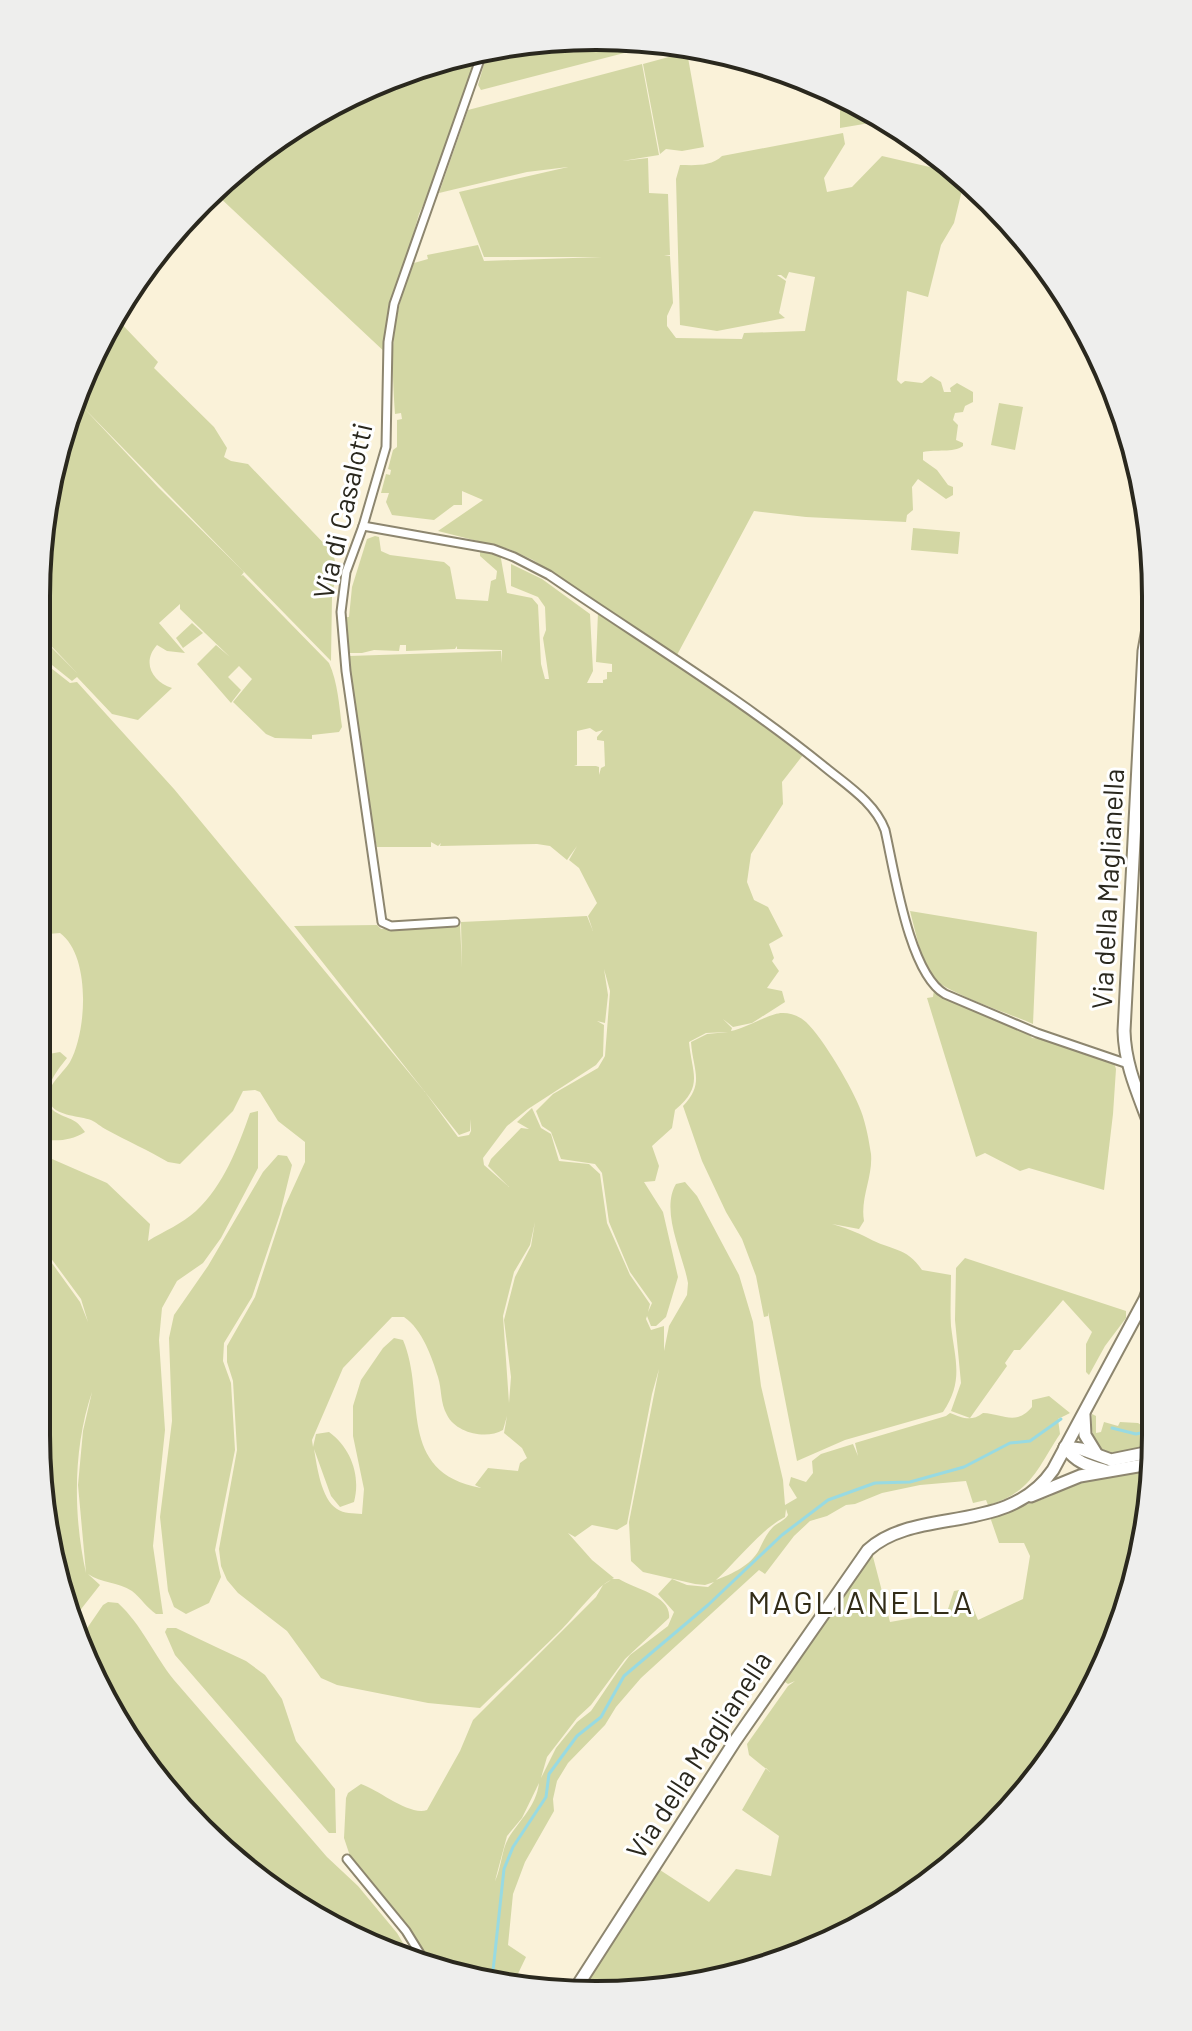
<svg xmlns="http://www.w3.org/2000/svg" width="1192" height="2031" font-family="Barlow,sans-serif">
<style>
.green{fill:#d3d7a4;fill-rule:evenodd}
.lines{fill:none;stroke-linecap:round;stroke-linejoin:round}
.stream{stroke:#98dae2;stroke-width:3}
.street-casing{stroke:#8d866f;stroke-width:11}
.secondary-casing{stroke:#8d866f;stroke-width:15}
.highway-casing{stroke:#8d866f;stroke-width:18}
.street{stroke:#fff;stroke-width:7}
.secondary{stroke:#fff;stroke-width:11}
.highway{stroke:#fff;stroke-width:14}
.labels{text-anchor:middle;stroke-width:6;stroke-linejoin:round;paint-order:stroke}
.street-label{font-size:28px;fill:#2a281e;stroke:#fff}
.quarter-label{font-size:32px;letter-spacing:2px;fill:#322c17;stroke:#fff}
.rim{fill:none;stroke:#2a281e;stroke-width:4}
</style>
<rect width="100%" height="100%" fill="#faf2d9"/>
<g class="green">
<polygon points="596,36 663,43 481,90 478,85 489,47"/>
<polygon points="479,49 434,181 419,214 396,296 388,355 216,194 205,196 285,131 381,79"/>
<polygon points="687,52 704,147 682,151 666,149 660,154 643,64"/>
<path d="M642 64 659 155 622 161 648 158 649 193 668 194 670 255H664L670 256 673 303 667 316V326L676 338 742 339 744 333 805 331 815 277 789 272 786 279 781 275H777L786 281 779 313 785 318 717 331 680 325 676 179 680 165C693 165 711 167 722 156L843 133 845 144 824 178 827 192 852 187 882 156 960 174 965 178 954 223 941 245 928 297 907 291 897 380 901 384 905 381 922 383 931 376 941 382 944 392H951L950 388 957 383 973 392V402L965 406 963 412 955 413 953 420 958 425 956 440 963 443V446C953 453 936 449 923 452V460L937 470 948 485 953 487V495L946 499 918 479 912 487 913 510 907 515 906 522 806 517 754 511 677 655 533 560 509 549 438 531 483 500 462 491V505H454L434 520 392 515 386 502 389 493H381L386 474 390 475 391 470 388 469 393 450 397 447V420L402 419 401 413 395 414C391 352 390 320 414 263L428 259 427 255 478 245 484 261 602 257H484L459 192 568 167 527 172 439 193 468 110Z"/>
<polygon points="840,95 888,120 840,128"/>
<path d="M115 317 158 362 154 368 214 427 227 448 224 457 231 461 248 464 333 553 337 569 332 596 331 661 80 404 159 488 244 572 241 576 243 575 329 663C338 683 339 705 342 727L339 732 312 735V739L275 738 266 734 233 702 252 679 239 666 228 677 241 690 231 703 197 664 216 645 230 657 180 609V604L159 623 185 653 167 651 157 645C141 663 153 682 172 688L138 720 112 714 77 677 72 681 37 653V633L78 674 37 631V559L66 416Z"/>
<polygon points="999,403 1023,407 1015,450 991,445"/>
<polygon points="913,528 960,532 958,554 911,550"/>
<path d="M375 536 379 537 381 551 390 555 444 562 450 567 456 599 488 601 491 581 496 579 497 571 480 556V547L500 553 507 593 532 598 538 605 541 664 545 679H549L543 638 546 630 545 607 538 597 511 586V564L542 579 590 614 593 671 587 683H603V680L607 679V672H612V664L596 662 598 612 689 672 803 755 782 782 783 804 751 854 747 882 754 900 768 907 783 936 769 944 774 958 772 961 779 971 767 988 782 991 785 1002 752 1023 733 1027 723 1019 732 1028 731 1031C746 1028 772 1012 783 1013 791 1013 799 1016 806 1022 823 1038 853 1089 861 1111 866 1124 869 1141 871 1154 873 1177 860 1198 864 1221L859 1229 832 1224C846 1228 856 1232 868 1238 891 1251 906 1246 922 1270L951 1275C951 1292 950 1310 951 1326 955 1360 964 1381 943 1412L845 1440 797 1461 768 1312V1316L764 1317 756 1276 742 1239 726 1212 702 1161 683 1106C705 1083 693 1071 691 1042L707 1034 728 1032 706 1033 689 1042C692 1074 704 1086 675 1110L672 1128 652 1146 659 1166 655 1181 644 1182 663 1212 678 1277 666 1317 656 1326H651L647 1316 646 1319 651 1330 664 1326V1351L669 1326 687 1295 688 1283C683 1254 660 1211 676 1184L685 1182 697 1196 739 1275 753 1322 761 1386 783 1480 785 1505 797 1498 789 1485 791 1477 806 1482 813 1473 812 1461 821 1454 853 1444 858 1456 855 1443 946 1416 950 1413C963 1418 971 1422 983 1413 1003 1414 1016 1426 1032 1407V1400L1049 1396 1070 1413 1058 1419 1060 1434C1039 1465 1032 1493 988 1505L986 1500 973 1503 966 1481 920 1485 882 1493 855 1504 846 1505 827 1516 810 1521 794 1536 765 1574 759 1570 641 1678 616 1707 605 1725 568 1763 557 1781 553 1799 554 1811 525 1862 513 1894 508 1945 526 1957 514 1982 451 1976 436 1969 414 1937 351 1859 344 1838 346 1798 348 1793 361 1784C379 1790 409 1816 427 1810L460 1751 473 1720 596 1597 603 1585 611 1580C598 1585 574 1617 562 1629 535 1656 507 1682 480 1708L428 1703 337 1685 321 1678 287 1631 238 1593 227 1580 221 1566 219 1549 237 1450 233 1381 227 1362V1346L255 1297 284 1208 305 1162V1142L278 1121 260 1092 255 1090 243 1091 233 1111 180 1164 168 1162C148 1150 127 1141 107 1130 101 1127 96 1122 91 1120 80 1116 58 1116 51 1105 42 1088 62 1075 70 1062 87 1031 91 956 60 933L48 934 37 943V657L70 683 77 682 174 789 425 1092 458 1137 469 1135 471 1131 470 1119V1131L459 1135 294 926 377 925 381 929 455 927 460 923 462 968 461 922 587 916 593 931 588 916 597 903 579 868 569 860 577 846 567 860 550 846 537 844 440 846 441 843 438 846 431 842V847H377L369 811 349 656 501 651V663L502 650 457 649V646L455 649 406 651V645H400L399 651 374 650 362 653H349L345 617H349L352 587 367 539ZM590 728 596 732 603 730 597 737V740L604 741 605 766 601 768 599 775V767L596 766H574L577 765V731ZM604 969 610 991 605 1056 598 1068 553 1094 536 1111 542 1126 551 1132 561 1159 595 1164 602 1173 609 1222 630 1272 652 1303 648 1312 650 1304 630 1275 607 1223 600 1174 589 1164 559 1161 551 1134 541 1128 532 1108 517 1122 529 1129 521 1128 491 1159 488 1166 509 1187 484 1165 483 1158 507 1126 528 1109 596 1065 603 1056 604 1025 597 1021 605 1023 608 995ZM535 1222 531 1246 515 1277 504 1320 511 1377 509 1403 503 1316 514 1272 530 1245ZM392 1317H404C422 1329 432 1357 438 1377 442 1390 440 1402 447 1415 456 1433 486 1440 503 1430L507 1416 504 1433 522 1448 527 1458 520 1463 518 1471 488 1468 475 1485 481 1488C395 1472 427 1396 403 1340L394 1338 383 1348 361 1380 353 1406V1436L364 1489 362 1514C353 1513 344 1514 337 1509 321 1499 317 1466 314 1449L331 1496 340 1507 354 1502C361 1476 351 1448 329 1432L316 1434 313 1447 312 1440 343 1368ZM659 1369 629 1522 631 1561 643 1572 695 1584 705 1585 714 1582 708 1587 687 1585 672 1579 658 1594 674 1612 668 1626 630 1655 618 1671 591 1711 577 1722 556 1748 541 1778 547 1757 577 1718 591 1705 625 1659 669 1618C672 1596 635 1589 619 1579H612L614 1578 592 1560 568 1533 575 1537 592 1525 617 1530 627 1524 652 1394ZM786 1509 788 1515C784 1521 779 1522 773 1527 766 1534 763 1542 759 1550 751 1565 732 1574 716 1580 737 1561 760 1530 785 1517ZM539 1783C536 1807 520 1819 508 1839 502 1849 501 1869 495 1881L507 1836 522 1818Z"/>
<polygon points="192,623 203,633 183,648 176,638"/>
<path d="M910 911 1037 932 1033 1024C1011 1014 943 992 931 976 923 966 914 926 910 911Z"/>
<path d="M37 982H43L50 987C52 1005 47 1023 37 1038Z"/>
<polygon points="934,990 1026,1030 1032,1038 1044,1039 1113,1060 1116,1069 1113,1114 1104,1190 1029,1168 1020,1171 985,1153 976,1157 927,998 933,997"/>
<path d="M60 1052 67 1058C55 1073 33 1101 59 1114 73 1121 75 1118 85 1132 69 1142 55 1141 38 1139L37 1056Z"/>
<path d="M258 1111V1168L221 1238 203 1263 177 1281 162 1308 159 1340 165 1430 153 1546 163 1614H156C147 1608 141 1598 132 1591 118 1582 101 1583 88 1574L100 1585 78 1613 67 1609 63 1601 36 1435V1413L48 1350 42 1333 36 1328V1241L80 1302 88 1322 81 1299 36 1238V1152L107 1183 150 1224 148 1241C164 1231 182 1224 196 1211 224 1185 238 1147 250 1113ZM92 1392 83 1431 78 1485 86 1573C73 1515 73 1448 92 1392Z"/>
<polygon points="278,1155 287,1156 292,1165 280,1214 252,1297 224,1343 223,1361 231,1383 235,1450 215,1550 221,1577 209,1603 186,1614 174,1607 168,1591 160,1517 172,1421 169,1338 174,1315 208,1266 263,1172"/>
<polygon points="965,1258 1126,1311 1126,1318 1105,1346 1089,1375 1086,1372 1086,1344 1092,1332 1063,1300 1020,1350 1014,1350 1005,1363 1007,1366 970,1418 951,1411 961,1383 955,1320 956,1268"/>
<path d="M36 1332C49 1352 40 1375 36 1397Z"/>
<path d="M1155 1411V1442C1121 1454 1088 1465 1092 1414L1096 1416V1433L1101 1432 1104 1422 1118 1426 1120 1422 1138 1423 1144 1427Z"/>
<polygon points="1155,1469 1126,1615 1062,1746 937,1879 776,1965 632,1994 583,1989 660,1870 709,1902 736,1869 771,1876 779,1836 742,1810 766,1768 770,1772 749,1755 747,1744 788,1686 795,1681 788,1684 785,1682 848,1583 872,1553 890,1622 947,1612 954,1591 965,1589 978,1620 1023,1599 1030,1556 1024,1543 999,1543 990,1517 1049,1497 1077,1482"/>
<path d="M108 1602 118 1603C142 1625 154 1655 174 1680L327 1857 358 1886 397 1933 412 1958 285 1900 151 1776 79 1640 103 1605Z"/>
<polygon points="167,1628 176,1628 216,1647 246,1661 265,1675 282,1699 296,1741 335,1789 336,1833 329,1833 175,1655 165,1632"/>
</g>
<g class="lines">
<g class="stream">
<polyline points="1112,1428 1136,1434 1155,1430"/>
<polyline points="492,1980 504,1869 513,1847 546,1797 549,1774 577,1736 601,1717 624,1676 708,1605 782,1535 828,1500 875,1483 910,1482 964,1467 1010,1443 1030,1441 1061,1419"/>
</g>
<g class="street-casing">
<g id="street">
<path d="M363 526 493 549 514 557 549 575C642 639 739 697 826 768 848 786 875 803 885 830 894 869 909 974 945 994L1037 1033 1128 1064"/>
<polyline points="455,922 391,926 382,922 346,671 341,612 346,572 363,526 386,447 388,342 394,304 484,48"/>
<polyline points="347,1859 406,1931 427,1965"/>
</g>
</g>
<g class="secondary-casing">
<g id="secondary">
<path d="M1155 589 1144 651 1124 1031C1125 1071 1143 1103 1155 1140"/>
<polyline points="1084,1415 1085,1435 1096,1453"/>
<polyline points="1065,1447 1081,1449 1111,1460 1155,1451"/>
<path d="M1065 1447C1076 1462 1086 1465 1104 1470"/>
<polyline points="1031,1496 1080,1476 1155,1463"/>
<path d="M576 1988 735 1741 868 1550C916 1506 1008 1536 1053 1470L1145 1299 1155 1272"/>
</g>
</g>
<g class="highway-casing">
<polyline id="highway" points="1150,1465 1155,1465"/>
</g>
<use href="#street" class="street"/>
<use href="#secondary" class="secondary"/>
<use href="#highway" class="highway"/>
</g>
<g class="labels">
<g class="street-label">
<text transform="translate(343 511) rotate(-77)" y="10">Via di Casalotti</text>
<text transform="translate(1108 889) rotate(-87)" y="10">Via della Maglianella</text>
<text transform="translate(699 1755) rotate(-57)" y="10">Via della Maglianella</text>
</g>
<g class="quarter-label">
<text x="861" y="1614">MAGLIANELLA</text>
</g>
</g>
<path d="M0 0H1192V2031H0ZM596 50H596A546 546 0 0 1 1142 596V1435A546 546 0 0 1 596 1981H596A546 546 0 0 1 50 1435V596A546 546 0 0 1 596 50Z" fill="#eeeeed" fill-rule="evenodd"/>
<path class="rim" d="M596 50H596A546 546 0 0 1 1142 596V1435A546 546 0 0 1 596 1981H596A546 546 0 0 1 50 1435V596A546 546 0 0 1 596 50Z"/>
</svg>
